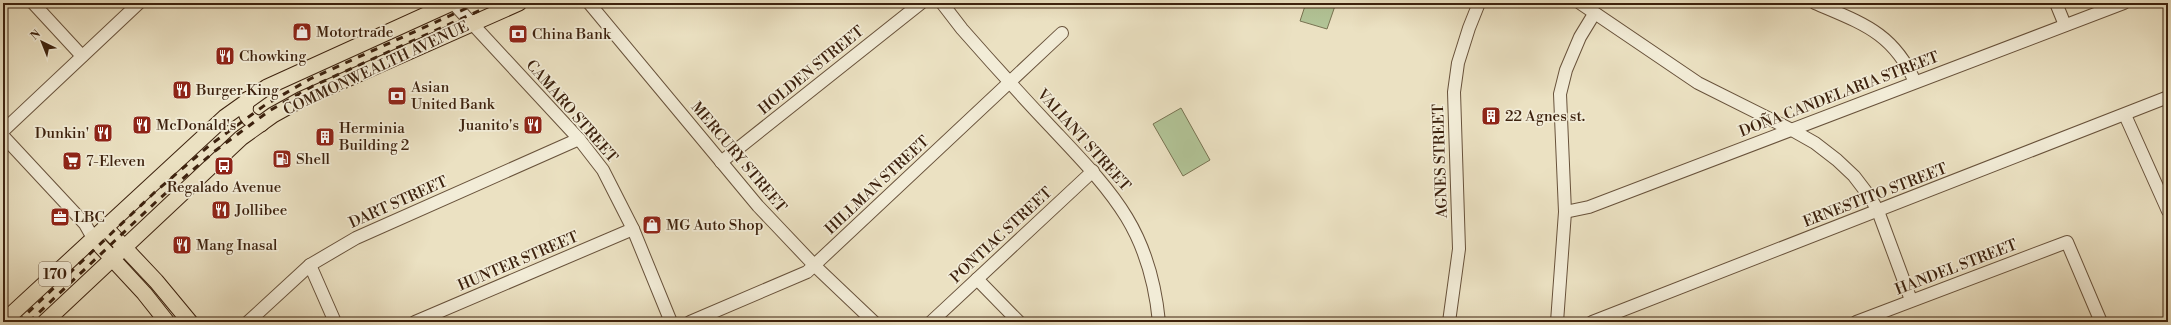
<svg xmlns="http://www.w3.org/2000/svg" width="2171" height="325" font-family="'Libre Bodoni',serif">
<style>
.green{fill:#b2c497;stroke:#787352}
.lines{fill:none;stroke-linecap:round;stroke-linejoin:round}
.minor-casing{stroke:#68523b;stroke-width:14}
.major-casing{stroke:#3d220e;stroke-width:17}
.minor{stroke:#f2ecd7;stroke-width:12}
.major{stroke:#ebe1c2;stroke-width:15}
.rail{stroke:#3d220e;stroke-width:3;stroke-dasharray:7 7;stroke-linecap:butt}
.labels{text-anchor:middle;stroke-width:3.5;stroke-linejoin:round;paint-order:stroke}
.shield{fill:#f2ecd7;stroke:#735f4a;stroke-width:1}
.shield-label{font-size:14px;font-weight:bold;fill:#3d220e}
.poi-label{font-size:15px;fill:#3d220e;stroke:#f2ecd7;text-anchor:start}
.street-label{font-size:15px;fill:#3d220e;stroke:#f2ecd7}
</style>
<rect width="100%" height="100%" fill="#ebe1c2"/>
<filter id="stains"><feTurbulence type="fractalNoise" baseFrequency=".005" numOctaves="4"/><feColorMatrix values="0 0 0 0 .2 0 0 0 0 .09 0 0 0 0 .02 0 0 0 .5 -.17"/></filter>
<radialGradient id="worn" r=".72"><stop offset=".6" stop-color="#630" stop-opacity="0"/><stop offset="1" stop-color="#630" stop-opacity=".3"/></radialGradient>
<g class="green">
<polygon points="1306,3 1336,3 1327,29 1300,21"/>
<polygon points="1181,108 1210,160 1183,176 1153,124"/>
</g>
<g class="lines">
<g class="minor-casing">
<g id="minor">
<polyline points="33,3 82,56"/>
<polyline points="453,3 579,139 603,170 633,229 671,322"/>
<polyline points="589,3 758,206 815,266 874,322"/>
<path d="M942 3 962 29C991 62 1020 94 1050 126 1111 191 1150 228 1159 322"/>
<polyline points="1580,3 1698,83 1792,130 1815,143 1837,160 1854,176 1870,197 1878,211 1911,300"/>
<path d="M1815 3C1861 23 1893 32 1915 82"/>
<polyline points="2056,3 2065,25"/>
<polyline points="2125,115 2168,211"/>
<polyline points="3,131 139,3"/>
<polyline points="3,136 85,224 93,238"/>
<polyline points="721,162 921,3"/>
<polyline points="1565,212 1589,207 2124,3"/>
<polyline points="310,265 335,322"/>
<polyline points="977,279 1019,322"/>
<polyline points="248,322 310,265 356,238 579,139"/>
<polyline points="415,322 633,229"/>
<polyline points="690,322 807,272 1062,33"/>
<polyline points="931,322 1093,171"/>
<polyline points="1449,322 1459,249 1454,92 1458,63 1469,28 1479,3"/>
<polyline points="1557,322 1565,212 1560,94 1566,70 1580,37 1594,14"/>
<polyline points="1592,322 2168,97"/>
<polyline points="1856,322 2067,242 2101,322"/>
</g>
</g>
<g class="major-casing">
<g id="major">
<path d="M248 99C241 113 248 121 261 124"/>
<polyline points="105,227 156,281 190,322"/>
<polyline points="93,238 144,293 167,322"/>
<polyline points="3,322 225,117 267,87 452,3"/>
<polyline points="45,322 241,138 273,115 302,99 519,3"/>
</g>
</g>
<use href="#minor" class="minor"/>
<use href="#major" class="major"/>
<g class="rail">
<polyline points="18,322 155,192 210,145 265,105 310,79 478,3"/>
<polyline points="29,322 159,199 215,151 269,111 313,86 496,3"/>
</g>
</g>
<defs>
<g id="shop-square" transform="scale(1)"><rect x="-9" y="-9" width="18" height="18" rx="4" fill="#8f2418" stroke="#f2ecd7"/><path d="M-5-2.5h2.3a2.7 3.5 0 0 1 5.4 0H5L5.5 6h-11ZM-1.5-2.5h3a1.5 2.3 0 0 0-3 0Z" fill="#fff"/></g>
<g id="bank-square" transform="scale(1)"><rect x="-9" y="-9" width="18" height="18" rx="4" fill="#8f2418" stroke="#f2ecd7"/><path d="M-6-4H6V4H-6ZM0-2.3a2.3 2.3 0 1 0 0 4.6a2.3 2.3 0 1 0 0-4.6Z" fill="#fff"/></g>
<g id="restaurant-square" transform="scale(1)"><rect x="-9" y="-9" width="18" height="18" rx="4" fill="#8f2418" stroke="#f2ecd7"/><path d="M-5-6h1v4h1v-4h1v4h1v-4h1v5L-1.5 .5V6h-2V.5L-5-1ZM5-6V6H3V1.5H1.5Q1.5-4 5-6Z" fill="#fff"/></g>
<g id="building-square" transform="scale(1)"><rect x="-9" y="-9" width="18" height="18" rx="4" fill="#8f2418" stroke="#f2ecd7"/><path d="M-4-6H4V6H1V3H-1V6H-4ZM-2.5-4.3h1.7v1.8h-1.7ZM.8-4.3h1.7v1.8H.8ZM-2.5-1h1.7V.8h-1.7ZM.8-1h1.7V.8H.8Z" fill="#fff"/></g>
<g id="fuel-square" transform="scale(1)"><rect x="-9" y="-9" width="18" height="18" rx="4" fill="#8f2418" stroke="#f2ecd7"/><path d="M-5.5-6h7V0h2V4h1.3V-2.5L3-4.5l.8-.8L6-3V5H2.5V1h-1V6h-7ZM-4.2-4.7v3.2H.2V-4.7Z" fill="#fff"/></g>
<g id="supermarket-square" transform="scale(1)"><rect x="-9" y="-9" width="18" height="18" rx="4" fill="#8f2418" stroke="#f2ecd7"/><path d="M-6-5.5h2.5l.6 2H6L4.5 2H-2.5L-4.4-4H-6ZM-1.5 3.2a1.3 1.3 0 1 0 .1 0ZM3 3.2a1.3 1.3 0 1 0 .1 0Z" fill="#fff"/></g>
<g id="bus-square" transform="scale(1)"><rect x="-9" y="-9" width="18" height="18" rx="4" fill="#8f2418" stroke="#f2ecd7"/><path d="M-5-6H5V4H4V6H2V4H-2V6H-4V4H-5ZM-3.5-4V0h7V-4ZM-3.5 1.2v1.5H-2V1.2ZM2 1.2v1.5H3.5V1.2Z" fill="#fff"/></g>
<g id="office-square" transform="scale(1)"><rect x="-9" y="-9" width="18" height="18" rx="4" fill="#8f2418" stroke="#f2ecd7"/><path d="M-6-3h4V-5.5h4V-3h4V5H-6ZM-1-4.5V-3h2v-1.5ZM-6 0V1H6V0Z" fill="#fff"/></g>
</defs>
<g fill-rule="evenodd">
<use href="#shop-square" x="302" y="32"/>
<use href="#bank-square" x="518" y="34"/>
<use href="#restaurant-square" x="225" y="56"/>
<use href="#restaurant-square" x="182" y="90"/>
<use href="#bank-square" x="397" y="96"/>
<use href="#building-square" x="1491" y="116"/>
<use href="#restaurant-square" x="142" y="125"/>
<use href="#restaurant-square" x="533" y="125"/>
<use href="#restaurant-square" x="103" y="133"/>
<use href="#building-square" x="325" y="137"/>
<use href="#fuel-square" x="282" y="159"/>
<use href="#supermarket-square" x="72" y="161"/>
<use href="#bus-square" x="224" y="166"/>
<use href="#restaurant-square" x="221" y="210"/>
<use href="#office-square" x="60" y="217"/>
<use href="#shop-square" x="652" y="225"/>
<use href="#restaurant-square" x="182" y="245"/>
</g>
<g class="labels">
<rect class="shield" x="39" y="262" width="32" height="24" rx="3"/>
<g class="shield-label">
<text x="55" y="279">170</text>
</g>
<g class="poi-label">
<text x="316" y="37">Motortrade</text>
<text x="532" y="39">China Bank</text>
<text x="239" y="61">Chowking</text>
<text x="411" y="92">Asian<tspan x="411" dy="17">United Bank</tspan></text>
<text x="196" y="95">Burger King</text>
<text x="1505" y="121">22 Agnes st.</text>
<text x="156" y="130">McDonald's</text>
<text x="519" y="130" text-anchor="end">Juanito's</text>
<text x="339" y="133">Herminia<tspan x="339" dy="17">Building 2</tspan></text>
<text x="89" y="138" text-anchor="end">Dunkin'</text>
<text x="296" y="164">Shell</text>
<text x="86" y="166">7-Eleven</text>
<text x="224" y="192" text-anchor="middle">Regalado Avenue</text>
<text x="235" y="215">Jollibee</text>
<text x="74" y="222">LBC</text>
<text x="666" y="230">MG Auto Shop</text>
<text x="196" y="250">Mang Inasal</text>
</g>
<g class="street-label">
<text transform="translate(376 68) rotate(-25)" y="5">COMMONWEALTH AVENUE</text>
<text transform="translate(811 70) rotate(-39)" y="5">HOLDEN STREET</text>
<text transform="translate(1839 94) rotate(-21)" y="5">DOÑA CANDELARIA STREET</text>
<text transform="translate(572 111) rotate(49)" y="5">CAMARO STREET</text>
<text transform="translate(1084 140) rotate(48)" y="5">VALIANT STREET</text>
<text transform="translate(739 157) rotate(50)" y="5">MERCURY STREET</text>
<text transform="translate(1440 161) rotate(-92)" y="5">AGNES STREET</text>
<text transform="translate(877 185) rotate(-43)" y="5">HILLMAN STREET</text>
<text transform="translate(1875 195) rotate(-21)" y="5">ERNESTITO STREET</text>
<text transform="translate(398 202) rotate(-24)" y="5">DART STREET</text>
<text transform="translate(1001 235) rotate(-43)" y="5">PONTIAC STREET</text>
<text transform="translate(518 261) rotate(-23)" y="5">HUNTER STREET</text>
<text transform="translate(1956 267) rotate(-21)" y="5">HANDEL STREET</text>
</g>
</g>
<rect width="2171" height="325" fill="none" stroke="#ebe1c2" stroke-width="16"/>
<rect x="4" y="4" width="2163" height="317" fill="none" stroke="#3d220e" stroke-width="2"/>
<rect x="8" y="8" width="2155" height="309" fill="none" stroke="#3d220e"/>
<g transform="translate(42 42) rotate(317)" stroke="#f2ecd7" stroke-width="3" paint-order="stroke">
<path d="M0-3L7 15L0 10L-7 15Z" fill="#3d220e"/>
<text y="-6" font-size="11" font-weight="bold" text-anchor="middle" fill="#3d220e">N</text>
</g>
<rect width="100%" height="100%" filter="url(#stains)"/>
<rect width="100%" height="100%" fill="url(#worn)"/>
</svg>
